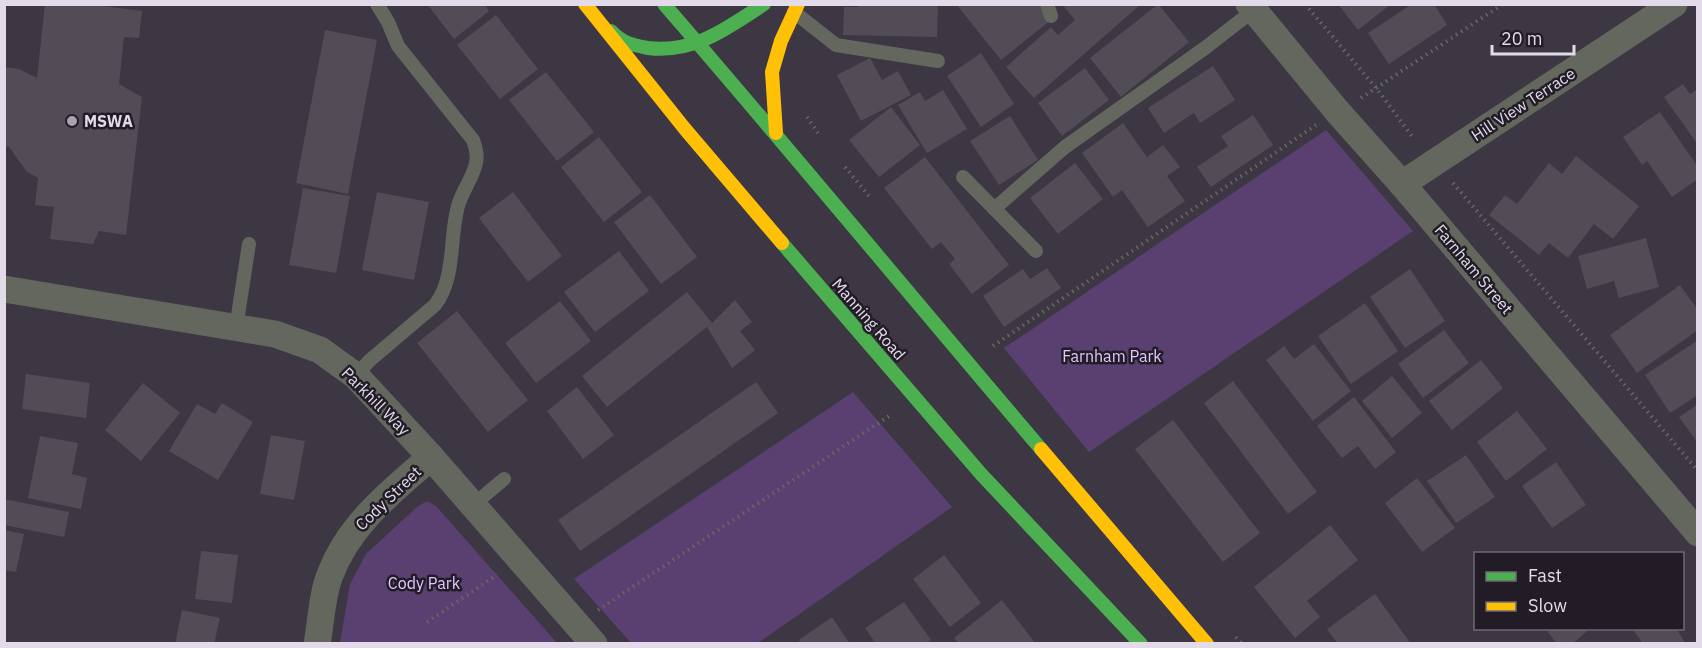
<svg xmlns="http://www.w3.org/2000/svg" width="1702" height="648" font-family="'IBM Plex Sans',sans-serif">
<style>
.green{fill:#5a4071}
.building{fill:#524c57}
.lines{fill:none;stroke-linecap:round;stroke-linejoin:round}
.path{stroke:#676764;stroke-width:4;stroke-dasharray:1.5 4.5;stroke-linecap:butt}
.lane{stroke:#63675e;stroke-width:14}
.street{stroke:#63675e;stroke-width:27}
.fast{stroke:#4caf50;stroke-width:14}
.slow{stroke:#ffc107;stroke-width:14}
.poi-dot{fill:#a9a1b0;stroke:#211c26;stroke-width:2}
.labels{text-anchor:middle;stroke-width:5;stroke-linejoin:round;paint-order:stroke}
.street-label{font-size:16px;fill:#e3dbea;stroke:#211c26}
.poi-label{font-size:16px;font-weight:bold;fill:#e3dbea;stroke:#211c26;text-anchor:start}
.park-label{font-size:16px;fill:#e3c6fe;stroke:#211c26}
</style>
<rect width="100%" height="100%" fill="#3d3643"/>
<g class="green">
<polygon points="1326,130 1413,231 1089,452 1004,348"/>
<polygon points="853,392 952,507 758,643 631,643 574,579"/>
<polygon points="427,501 436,506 557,643 340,643 350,584 366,554 417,507"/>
</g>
<g class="building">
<polygon points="45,4 103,4 103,6 142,11 139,38 124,37 119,84 142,97 126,235 99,231 93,244 50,239 54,207 35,205 38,178 27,172 9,147 4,146 4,67 19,69 37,78"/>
<polygon points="427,4 484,4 489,11 454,39"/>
<polygon points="859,4 938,4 937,37 843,35 844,7 859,7"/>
<polygon points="956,4 1038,4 1051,20 1001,60"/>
<polygon points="1062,4 1141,4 1034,98 1006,67 1051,27 1058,35 1075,20"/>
<polygon points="1338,4 1391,4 1358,30"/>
<polygon points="1412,4 1434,4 1447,25 1389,64 1368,33"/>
<polygon points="1157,5 1159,5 1189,42 1121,97 1090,58"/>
<polygon points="496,15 538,69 500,99 457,45"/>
<polygon points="325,30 377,40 348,194 296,183"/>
<polygon points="981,53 1014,104 981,127 947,76"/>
<polygon points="870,58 882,80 898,71 911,95 861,121 837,75"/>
<polygon points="1213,66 1235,100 1200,123 1194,113 1164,133 1148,108"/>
<polygon points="1085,68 1109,100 1062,136 1038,103"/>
<polygon points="546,72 594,132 557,161 509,100"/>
<polygon points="1683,84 1690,94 1698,89 1698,145 1664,97"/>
<polygon points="943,90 967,129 927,153 898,105 920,92 925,101"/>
<polygon points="891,107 920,145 879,177 849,140"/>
<polygon points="1660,112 1698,167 1698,179 1672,197 1647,161 1642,165 1623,137"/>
<polygon points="1253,115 1273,145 1211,187 1197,167 1228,146 1221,136"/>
<polygon points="1010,116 1038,160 999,185 970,141"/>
<polygon points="1123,123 1147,157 1163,145 1180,167 1167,176 1185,201 1148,227 1122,190 1113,197 1082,153"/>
<polygon points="599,137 642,192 604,222 561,167"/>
<polygon points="1576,156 1639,206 1613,239 1594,224 1568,258 1549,243 1539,255 1489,215 1505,195 1517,204 1549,163 1562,174"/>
<polygon points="925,157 1009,265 972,294 949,264 955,259 941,242 932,249 884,188"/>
<polygon points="1075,163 1103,199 1058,234 1030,198"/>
<polygon points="303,188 350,196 336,273 289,265"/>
<polygon points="377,192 429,202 414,280 362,270"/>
<polygon points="513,192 562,256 528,282 479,218"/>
<polygon points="650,195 697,257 661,284 614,222"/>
<polygon points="1646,238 1659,287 1619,298 1614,281 1587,289 1578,256"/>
<polygon points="619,251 649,291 595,332 564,292"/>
<polygon points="1047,268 1061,288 1004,327 983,296 1023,269 1030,279"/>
<polygon points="1410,269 1445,321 1405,348 1370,297"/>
<polygon points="1680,285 1698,310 1698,330 1637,373 1610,335"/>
<polygon points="687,292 712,323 735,300 752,322 740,331 755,350 732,368 707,327 607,407 582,376"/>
<polygon points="560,301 591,341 536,383 505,343"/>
<polygon points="1365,303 1398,351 1351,384 1318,336"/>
<polygon points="457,311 528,400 488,432 417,343"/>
<polygon points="1444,330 1469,363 1423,398 1398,364"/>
<polygon points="1698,340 1698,395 1670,413 1645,375"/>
<polygon points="1314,344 1351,391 1313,421 1266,360 1284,346 1294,359"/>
<polygon points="1481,360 1503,388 1452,430 1429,401"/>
<polygon points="26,374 90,383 86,418 22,409"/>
<polygon points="1392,376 1422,413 1392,438 1362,401"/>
<polygon points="1233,381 1317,492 1288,514 1204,403"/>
<polygon points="756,382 778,413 580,551 558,520"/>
<polygon points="143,383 180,413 141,461 105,430"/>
<polygon points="577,387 614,435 583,459 547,411"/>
<polygon points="1354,397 1396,452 1375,469 1358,446 1342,458 1317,426"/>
<polygon points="222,403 253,422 218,480 169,451 197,404 215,414"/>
<polygon points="1698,404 1698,443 1679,417"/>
<polygon points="1517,411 1547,449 1506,481 1477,442"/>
<polygon points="1173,420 1260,533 1223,562 1135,449"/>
<polygon points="271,435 305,441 294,500 260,494"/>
<polygon points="40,436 78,443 72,474 87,478 81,509 28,498"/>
<polygon points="1466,455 1495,497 1456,523 1427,481"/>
<polygon points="1556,462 1586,505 1552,528 1522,486"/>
<polygon points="1417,478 1455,528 1422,552 1385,503"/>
<polygon points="4,499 69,512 64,537 4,525"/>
<polygon points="1330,525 1358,560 1307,601 1320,617 1295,638 1254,587"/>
<polygon points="4,530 24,534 16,572 4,570"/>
<polygon points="201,551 238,555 232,603 195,599"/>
<polygon points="944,555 981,603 950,627 913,579"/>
<polygon points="1375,594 1411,644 1338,644 1327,629"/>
<polygon points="1002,600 1036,644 959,644 954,638"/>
<polygon points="904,602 931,640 926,644 876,644 865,628"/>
<polygon points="182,610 220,618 214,644 175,644"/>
<polygon points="832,617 850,644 801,644 799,640"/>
<polygon points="1545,628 1591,628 1572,644 1557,644"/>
<polygon points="1632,628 1676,628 1686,644 1643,644"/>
</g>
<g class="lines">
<g class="path">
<polyline points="1305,4 1377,89 1414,139"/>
<polyline points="1361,98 1503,4"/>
<polyline points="807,117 818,133"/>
<polyline points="845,167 869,196"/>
<polyline points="1453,183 1698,471"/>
<polyline points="993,346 1316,125"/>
<polyline points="598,610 889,416"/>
<polyline points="427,622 497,575"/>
<polyline points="1236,637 1242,644"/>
</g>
<g class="lane">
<polyline points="1047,4 1051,16"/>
<polyline points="794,12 836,45 938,61"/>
<polyline points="963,177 1036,251"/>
<polyline points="994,209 1065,147 1205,48 1254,10"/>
<polyline points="236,328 249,244"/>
<path d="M356 376 369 361 435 305C456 278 449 238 458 206 462 191 473 178 476 163 478 155 476 148 473 140L398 46 388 22 377 4"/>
<polyline points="473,505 504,479"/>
</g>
<g class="street">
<polyline points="1249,4 1337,111 1402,184 1698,533"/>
<polyline points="1402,184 1674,4"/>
<polyline points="4,289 275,334 320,350 356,376 431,457 594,644"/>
<path d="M317 644C321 623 322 594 330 575 349 524 391 492 431 457"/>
</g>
<g class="fast">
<path d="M664 4C791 151 915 301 1041 449"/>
<path d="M611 31C622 43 632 45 648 48 693 54 728 28 764 4"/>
<polyline points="782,243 981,474 1141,644"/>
</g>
<g class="slow">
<polyline points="585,4 685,129 782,243"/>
<polyline points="776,133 772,72 781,41 798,4"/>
<polyline points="1041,449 1207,644"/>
</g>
</g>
<circle class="poi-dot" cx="72" cy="121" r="6"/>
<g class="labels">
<g class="street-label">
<text transform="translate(1523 104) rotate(-33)" y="6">Hill View Terrace</text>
<text transform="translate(1474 269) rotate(50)" y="6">Farnham Street</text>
<text transform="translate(869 319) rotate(49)" y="6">Manning Road</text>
<text transform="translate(376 401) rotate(45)" y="6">Parkhill Way</text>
<text transform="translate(388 498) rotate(-44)" y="6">Cody Street</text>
</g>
<g class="poi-label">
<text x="84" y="127">MSWA</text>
</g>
<g class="park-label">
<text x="1112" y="362">Farnham Park</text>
<text x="424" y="589">Cody Park</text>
</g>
</g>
<rect width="1702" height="648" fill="none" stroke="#e3dbea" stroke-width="12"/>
<rect x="1474" y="552" width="210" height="78" fill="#211c26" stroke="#6f6874" stroke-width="1.5"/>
<rect x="1486" y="572" width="30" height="9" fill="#4caf50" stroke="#6f6874" stroke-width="1.5"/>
<text x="1528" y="582" font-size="18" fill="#e3dbea">Fast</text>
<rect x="1486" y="602" width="30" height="9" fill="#ffc107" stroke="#6f6874" stroke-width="1.5"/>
<text x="1528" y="612" font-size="18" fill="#e3dbea">Slow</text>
<path d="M1492 45v9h82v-9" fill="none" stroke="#e3dbea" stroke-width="3"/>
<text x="1501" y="45" font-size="18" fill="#e3dbea" stroke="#211c26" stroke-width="4.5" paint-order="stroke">20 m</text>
</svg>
